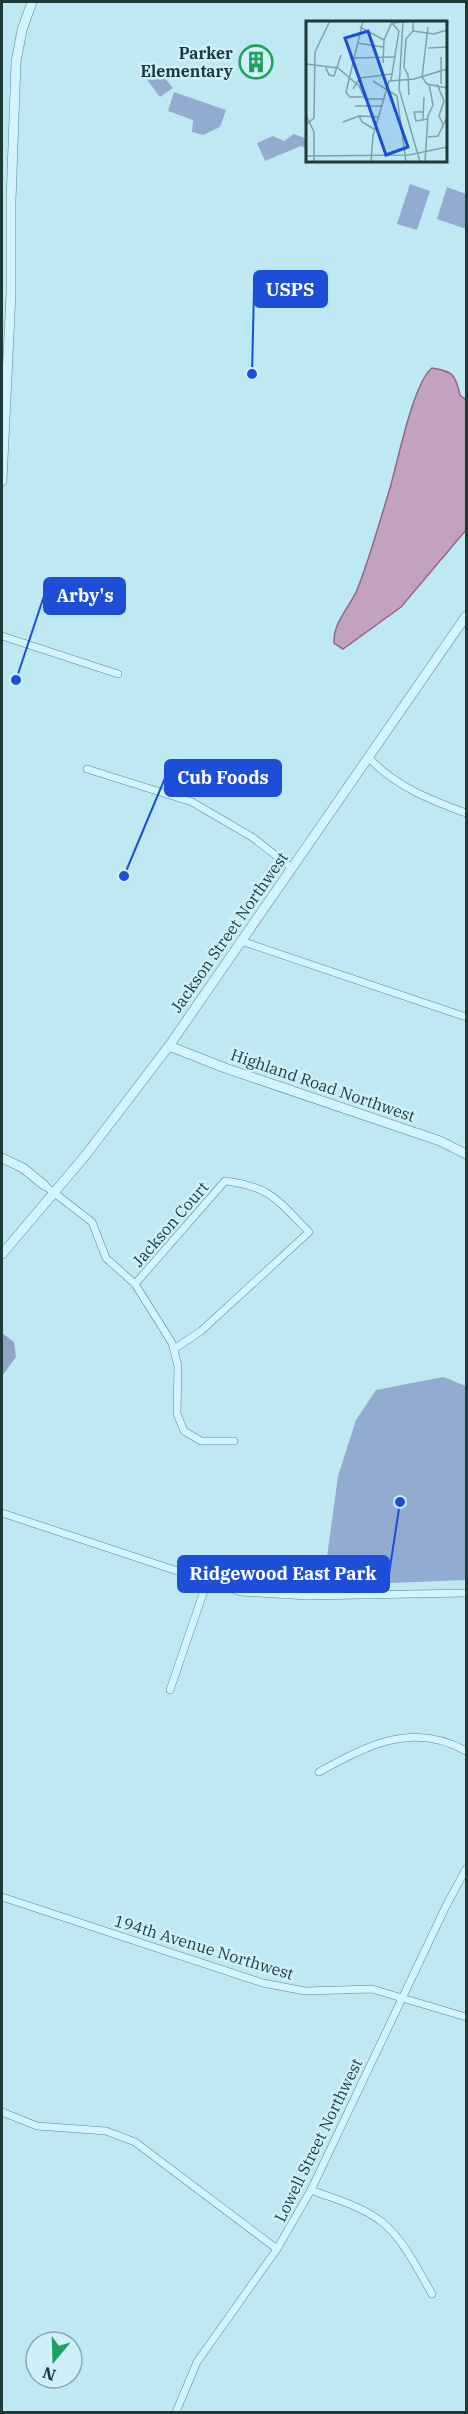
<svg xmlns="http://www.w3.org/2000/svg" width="468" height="2414" font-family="'IBM Plex Serif',serif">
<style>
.green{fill:#91abd1}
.cemetery{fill:#91a6c4}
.water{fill:#c3a2bd;stroke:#926888;stroke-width:1.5}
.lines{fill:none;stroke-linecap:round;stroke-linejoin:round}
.minor-casing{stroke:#558b8c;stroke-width:8}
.tertiary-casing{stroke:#558b8c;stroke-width:10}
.minor{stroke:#d2f4fc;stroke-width:7}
.tertiary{stroke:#d2f4fc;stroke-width:9}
.labels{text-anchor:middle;stroke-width:5;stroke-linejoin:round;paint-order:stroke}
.poi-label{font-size:16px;font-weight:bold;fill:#1b3a38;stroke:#cef1f9;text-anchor:end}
.street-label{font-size:16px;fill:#1b3a38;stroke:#cef1f9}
.inset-road{fill:none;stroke:#7da3a8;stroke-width:1.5}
.view{fill:#1d4ed8;fill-opacity:0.15;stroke:#1d4ed8;stroke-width:3}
.inset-edge{fill:none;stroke:#1b3a38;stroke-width:3}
.leader{fill:none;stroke:#1d4ed8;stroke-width:2}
.callout-dot{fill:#1d4ed8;stroke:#cef1f9;stroke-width:2}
.callout{fill:#1d4ed8;stroke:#1d4ed8;stroke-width:2}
.callout-label{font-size:18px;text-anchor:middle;font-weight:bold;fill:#fff}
</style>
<rect width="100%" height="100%" fill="#bee9f2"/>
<g class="green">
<polygon points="154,65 173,88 160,97 142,73"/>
<polygon points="174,92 226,110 220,127 203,135 192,132 193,120 168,111"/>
<polygon points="294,134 307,139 307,148 301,146 265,161 257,143 273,136 284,141"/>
<polygon points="410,184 430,191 417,230 397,224"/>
<polygon points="447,187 466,194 466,229 437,219"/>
<polygon points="443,1377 466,1386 466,1580 341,1585 327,1557 338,1476 356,1420 376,1390"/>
</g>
<polygon class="cemetery" points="2,1333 14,1342 16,1357 2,1376"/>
<path class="water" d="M432 368C453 372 455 373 460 395L466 400V530L401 607 343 649 334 643C333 620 352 606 359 585 371 553 380 521 390 488 398 461 413 383 432 368Z"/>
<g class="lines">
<g class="minor-casing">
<g id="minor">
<polyline points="2,636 118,674"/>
<path d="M369 758C395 786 430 800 466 813"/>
<polyline points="87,769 192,802 252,837 292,868"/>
<polyline points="241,941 466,1017"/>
<polyline points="44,1185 92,1222 106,1258 135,1284 172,1343 178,1366 177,1414 184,1431 201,1441 234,1441"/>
<path d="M135 1284 225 1181C272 1187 277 1200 309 1232L201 1331 174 1349"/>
<polyline points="2,1513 241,1592 308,1596 466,1593"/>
<polyline points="170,1690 207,1582"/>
<path d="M319 1772C368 1745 413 1721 466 1751"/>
<polyline points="2,1897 263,1983 305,1991 372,1989 466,2017"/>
<polyline points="2,2112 37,2126 106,2131 135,2142 277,2249"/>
<path d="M311 2190C334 2199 362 2206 382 2222 404 2240 418 2270 432 2294"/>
<polyline points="176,2412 197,2362 277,2249 311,2190 446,1906 466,1869"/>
</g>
</g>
<g class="tertiary-casing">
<g id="tertiary">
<polyline points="2,481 11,293 11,201 16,62 22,30 32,2"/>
<polyline points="169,1046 225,1068 440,1141 466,1154"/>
<polyline points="2,1158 23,1168 44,1185"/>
<polyline points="2,1254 85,1156 169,1046 466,616"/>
</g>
</g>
<use href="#minor" class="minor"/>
<use href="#tertiary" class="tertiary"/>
</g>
<defs>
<g id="building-ring" transform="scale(1.725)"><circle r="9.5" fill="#cef1f9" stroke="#1fa05c" stroke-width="1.5"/><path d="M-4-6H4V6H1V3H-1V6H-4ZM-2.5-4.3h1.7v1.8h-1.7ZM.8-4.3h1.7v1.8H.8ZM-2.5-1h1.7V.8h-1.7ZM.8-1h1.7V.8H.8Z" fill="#1fa05c"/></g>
</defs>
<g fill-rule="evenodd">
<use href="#building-ring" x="256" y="62"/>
</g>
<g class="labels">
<g class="poi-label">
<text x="233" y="59">Parker<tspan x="233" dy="18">Elementary</tspan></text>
</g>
<g class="street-label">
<text transform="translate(229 932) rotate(-55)" y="6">Jackson Street Northwest</text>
<text transform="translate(323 1085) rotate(19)" y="6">Highland Road Northwest</text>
<text transform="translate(170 1224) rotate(-49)" y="6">Jackson Court</text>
<text transform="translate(204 1947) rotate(17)" y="6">194th Avenue Northwest</text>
<text transform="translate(318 2140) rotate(-64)" y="6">Lowell Street Northwest</text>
</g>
</g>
<g transform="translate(306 21)">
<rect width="141" height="141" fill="#bee9f2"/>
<path class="inset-road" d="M97 0 93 68 114 141M86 2 108 0M54 6 78 19M122 6 116 56 121 63 141 67M107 10 128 13 141 9M51 22 77 26M122 27 141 26M135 36V63M44 37 90 36M77 42 78 19 86 1M0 43 32 47 53 65 59 78H77M19 45 23 54 28 55 35 34M108 58 141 48M85 59 93 10 86 2M67 60 91 75 100 141M131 63 138 80 133 95 137 103M47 68 54 57 86 53M103 74 102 54 98 46 100 18 107 10V0M57 76H44L40 71 57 0M49 85H75M118 91H108L110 100 122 98M0 94 8 111V141M53 95 56 101 68 108M117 98 118 76M37 101 53 95 72 96M0 104 8 97 9 31 24 0M122 116 132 115 141 96M0 135 103 134 141 126M65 141 67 115 83 60 109 58M119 141 122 95 127 84 123 63"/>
<path class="view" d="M62 10 102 126 80 134 39 17Z"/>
<rect width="141" height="141" class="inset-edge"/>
</g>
<path class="leader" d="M252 374L254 289M16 680L44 596M124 876L165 778M400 1502L389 1574"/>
<g class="callout-dot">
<circle cx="252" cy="374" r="6"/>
<circle cx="16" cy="680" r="6"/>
<circle cx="124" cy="876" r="6"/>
<circle cx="400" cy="1502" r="6"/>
</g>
<g class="callout">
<rect x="254" y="271" width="73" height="36" rx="6"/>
<rect x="44" y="578" width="81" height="36" rx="6"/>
<rect x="165" y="760" width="116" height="36" rx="6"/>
<rect x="178" y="1556" width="211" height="36" rx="6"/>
</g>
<g class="callout-label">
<text x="290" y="296">USPS</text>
<text x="85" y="602">Arby's</text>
<text x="223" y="784">Cub Foods</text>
<text x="283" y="1580">Ridgewood East Park</text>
</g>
<rect width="468" height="2414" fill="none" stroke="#1b3a38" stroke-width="6"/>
<g transform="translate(54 2360) rotate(199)"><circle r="28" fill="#cef1f9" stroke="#86a8ac" stroke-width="1.5"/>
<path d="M0-4.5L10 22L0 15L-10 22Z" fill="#1fa05c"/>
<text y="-9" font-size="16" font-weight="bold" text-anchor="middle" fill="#1b3a38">N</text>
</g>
</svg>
